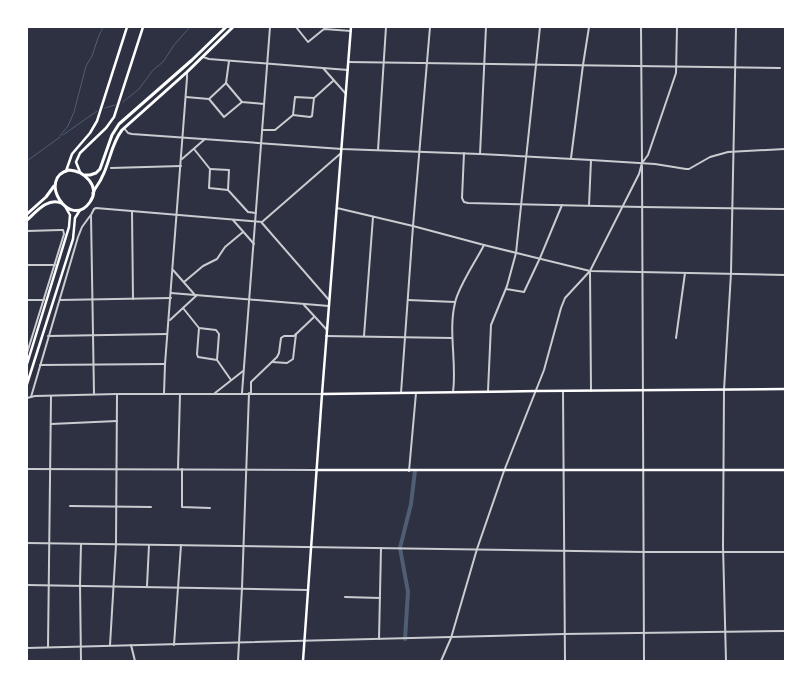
<svg xmlns="http://www.w3.org/2000/svg" width="812" height="688" font-family="'Zilla Slab',serif">
<style>
.lines{fill:none;stroke-linecap:round;stroke-linejoin:round}
.stream{stroke:#4f5d75;stroke-width:1}
.canal{stroke:#4f5d75;stroke-width:4}
.minor{stroke:#caccd0;stroke-width:2}
.secondary{stroke:#fff;stroke-width:2.5}
.primary{stroke:#fff;stroke-width:3}
</style>
<rect width="100%" height="100%" fill="#2d3142"/>
<g class="lines">
<g class="stream">
<polyline points="123,102 139,89 153,70 163,62 174,45 190,27"/>
<polyline points="105,108 115,105"/>
<polyline points="63,135 97,111"/>
<polyline points="60,136 68,126 74,112 86,66 92,56 98,38 103,27"/>
<polyline points="27,161 60,137"/>
</g>
<polyline class="canal" points="405,639 408,592 400,548 411,504 415,471"/>
<g class="minor">
<polyline points="296,27 308,42 324,29 351,31"/>
<polyline points="641,27 642,162"/>
<polyline points="203,57 209,59 348,70"/>
<polyline points="348,62 780,68"/>
<polyline points="323,68 346,94"/>
<polyline points="226,83 242,102 264,104"/>
<polyline points="186,97 209,99 226,83 229,61"/>
<polyline points="209,99 224,117 242,102"/>
<polyline points="293,115 310,117 312,116 314,98 333,81"/>
<polyline points="124,128 128,133 132,134 342,149 480,154 591,160 655,164 686,169 689,169 710,157 728,152 785,149"/>
<polyline points="262,130 275,130 293,115 295,97 314,98"/>
<polyline points="194,149 210,169 209,188 228,190 248,212 256,213"/>
<polyline points="378,150 386,27"/>
<polyline points="464,153 462,198 464,202 468,203 642,207 785,209"/>
<polyline points="480,154 486,27"/>
<polyline points="571,158 583,65 589,27"/>
<polyline points="182,159 205,139"/>
<polyline points="642,166 644,661"/>
<polyline points="111,168 181,166"/>
<polyline points="210,169 229,170 228,190"/>
<polyline points="589,205 591,160"/>
<polyline points="337,208 413,226 484,245 590,271 785,275"/>
<polyline points="132,211 133,299"/>
<polyline points="233,220 254,244"/>
<polyline points="262,223 329,300"/>
<polyline points="27,231 61,230 63,230 64,234 27,353"/>
<polyline points="27,265 55,265"/>
<polyline points="173,270 195,295"/>
<polyline points="590,272 591,391"/>
<polyline points="184,282 203,266 217,259 225,247 243,232"/>
<polyline points="506,289 524,292 540,258 562,205"/>
<polyline points="171,293 329,306"/>
<polyline points="27,300 44,300"/>
<polyline points="60,300 171,298"/>
<polyline points="408,300 455,302"/>
<polyline points="304,305 327,330"/>
<polyline points="183,308 199,328 216,330 219,334 217,360 231,380"/>
<polyline points="170,320 197,295"/>
<polyline points="199,328 197,354 198,357 217,360"/>
<polyline points="48,336 167,334"/>
<polyline points="326,336 452,338"/>
<polyline points="364,336 373,217"/>
<polyline points="676,338 685,273"/>
<polyline points="272,362 287,363 293,359 296,334"/>
<polyline points="40,365 164,364"/>
<polyline points="488,391 491,325 507,286 516,253 540,27"/>
<polyline points="563,391 565,661"/>
<path d="M453 392C457 363 448 331 455 303 458 287 476 261 484 245"/>
<polyline points="215,393 243,371"/>
<polyline points="242,393 270,27"/>
<polyline points="251,393 251,382 277,357 279,353 281,338 284,336 294,336 314,317"/>
<polyline points="401,393 413,226 430,27"/>
<polyline points="94,394 91,215 94,209 96,208 262,222 340,154"/>
<polyline points="164,394 165,364 187,78 187,72"/>
<polyline points="31,397 78,237 82,227 90,216"/>
<polyline points="27,398 35,396 117,394 322,394"/>
<polyline points="51,424 117,421"/>
<polyline points="27,469 316,470"/>
<polyline points="178,469 180,394"/>
<polyline points="182,469 182,507 210,508"/>
<polyline points="409,471 416,393"/>
<polyline points="70,506 151,507"/>
<polyline points="27,543 644,552 785,552"/>
<polyline points="27,585 308,590"/>
<polyline points="147,586 149,545"/>
<polyline points="345,597 380,598"/>
<polyline points="379,639 381,548"/>
<polyline points="110,645 116,545 117,394"/>
<polyline points="131,645 135,661"/>
<polyline points="174,645 181,545"/>
<polyline points="48,647 51,396"/>
<polyline points="27,648 564,634 785,631"/>
<polyline points="81,661 80,585 81,544"/>
<polyline points="238,661 242,588 249,393"/>
<polyline points="441,661 451,638 477,549 504,471 544,370 561,308 565,298 590,271 639,174 642,163 648,155 676,73 677,27"/>
<polyline points="726,661 723,546 724,390 731,273 736,27"/>
</g>
<g class="secondary">
<polyline points="66,171 72,154 90,133 97,121 127,27"/>
<polyline points="80,172 76,162 80,153 106,128 114,117 143,27"/>
<polyline points="27,364 69,227 70,215 66,208"/>
<polyline points="27,384 73,239 75,218 80,210"/>
<polyline points="322,394 537,391 785,389"/>
<polyline points="316,470 785,470"/>
<polyline points="303,661 322,394 351,27"/>
</g>
<g class="primary">
<path d="M69 170C84 171 101 186 90 202 70 231 36 178 69 170Z"/>
<polyline points="85,175 90,175 96,173 100,169 112,135 119,124 192,60 226,27"/>
<path d="M93 193C95 187 100 183 102 177 110 162 111 144 122 130L187 72 233 27"/>
<polyline points="27,214 46,197 54,186"/>
<path d="M27 220C36 212 48 197 61 203"/>
</g>
</g>
<rect width="812" height="688" fill="none" stroke="#ffffff" stroke-width="56"/>
</svg>
